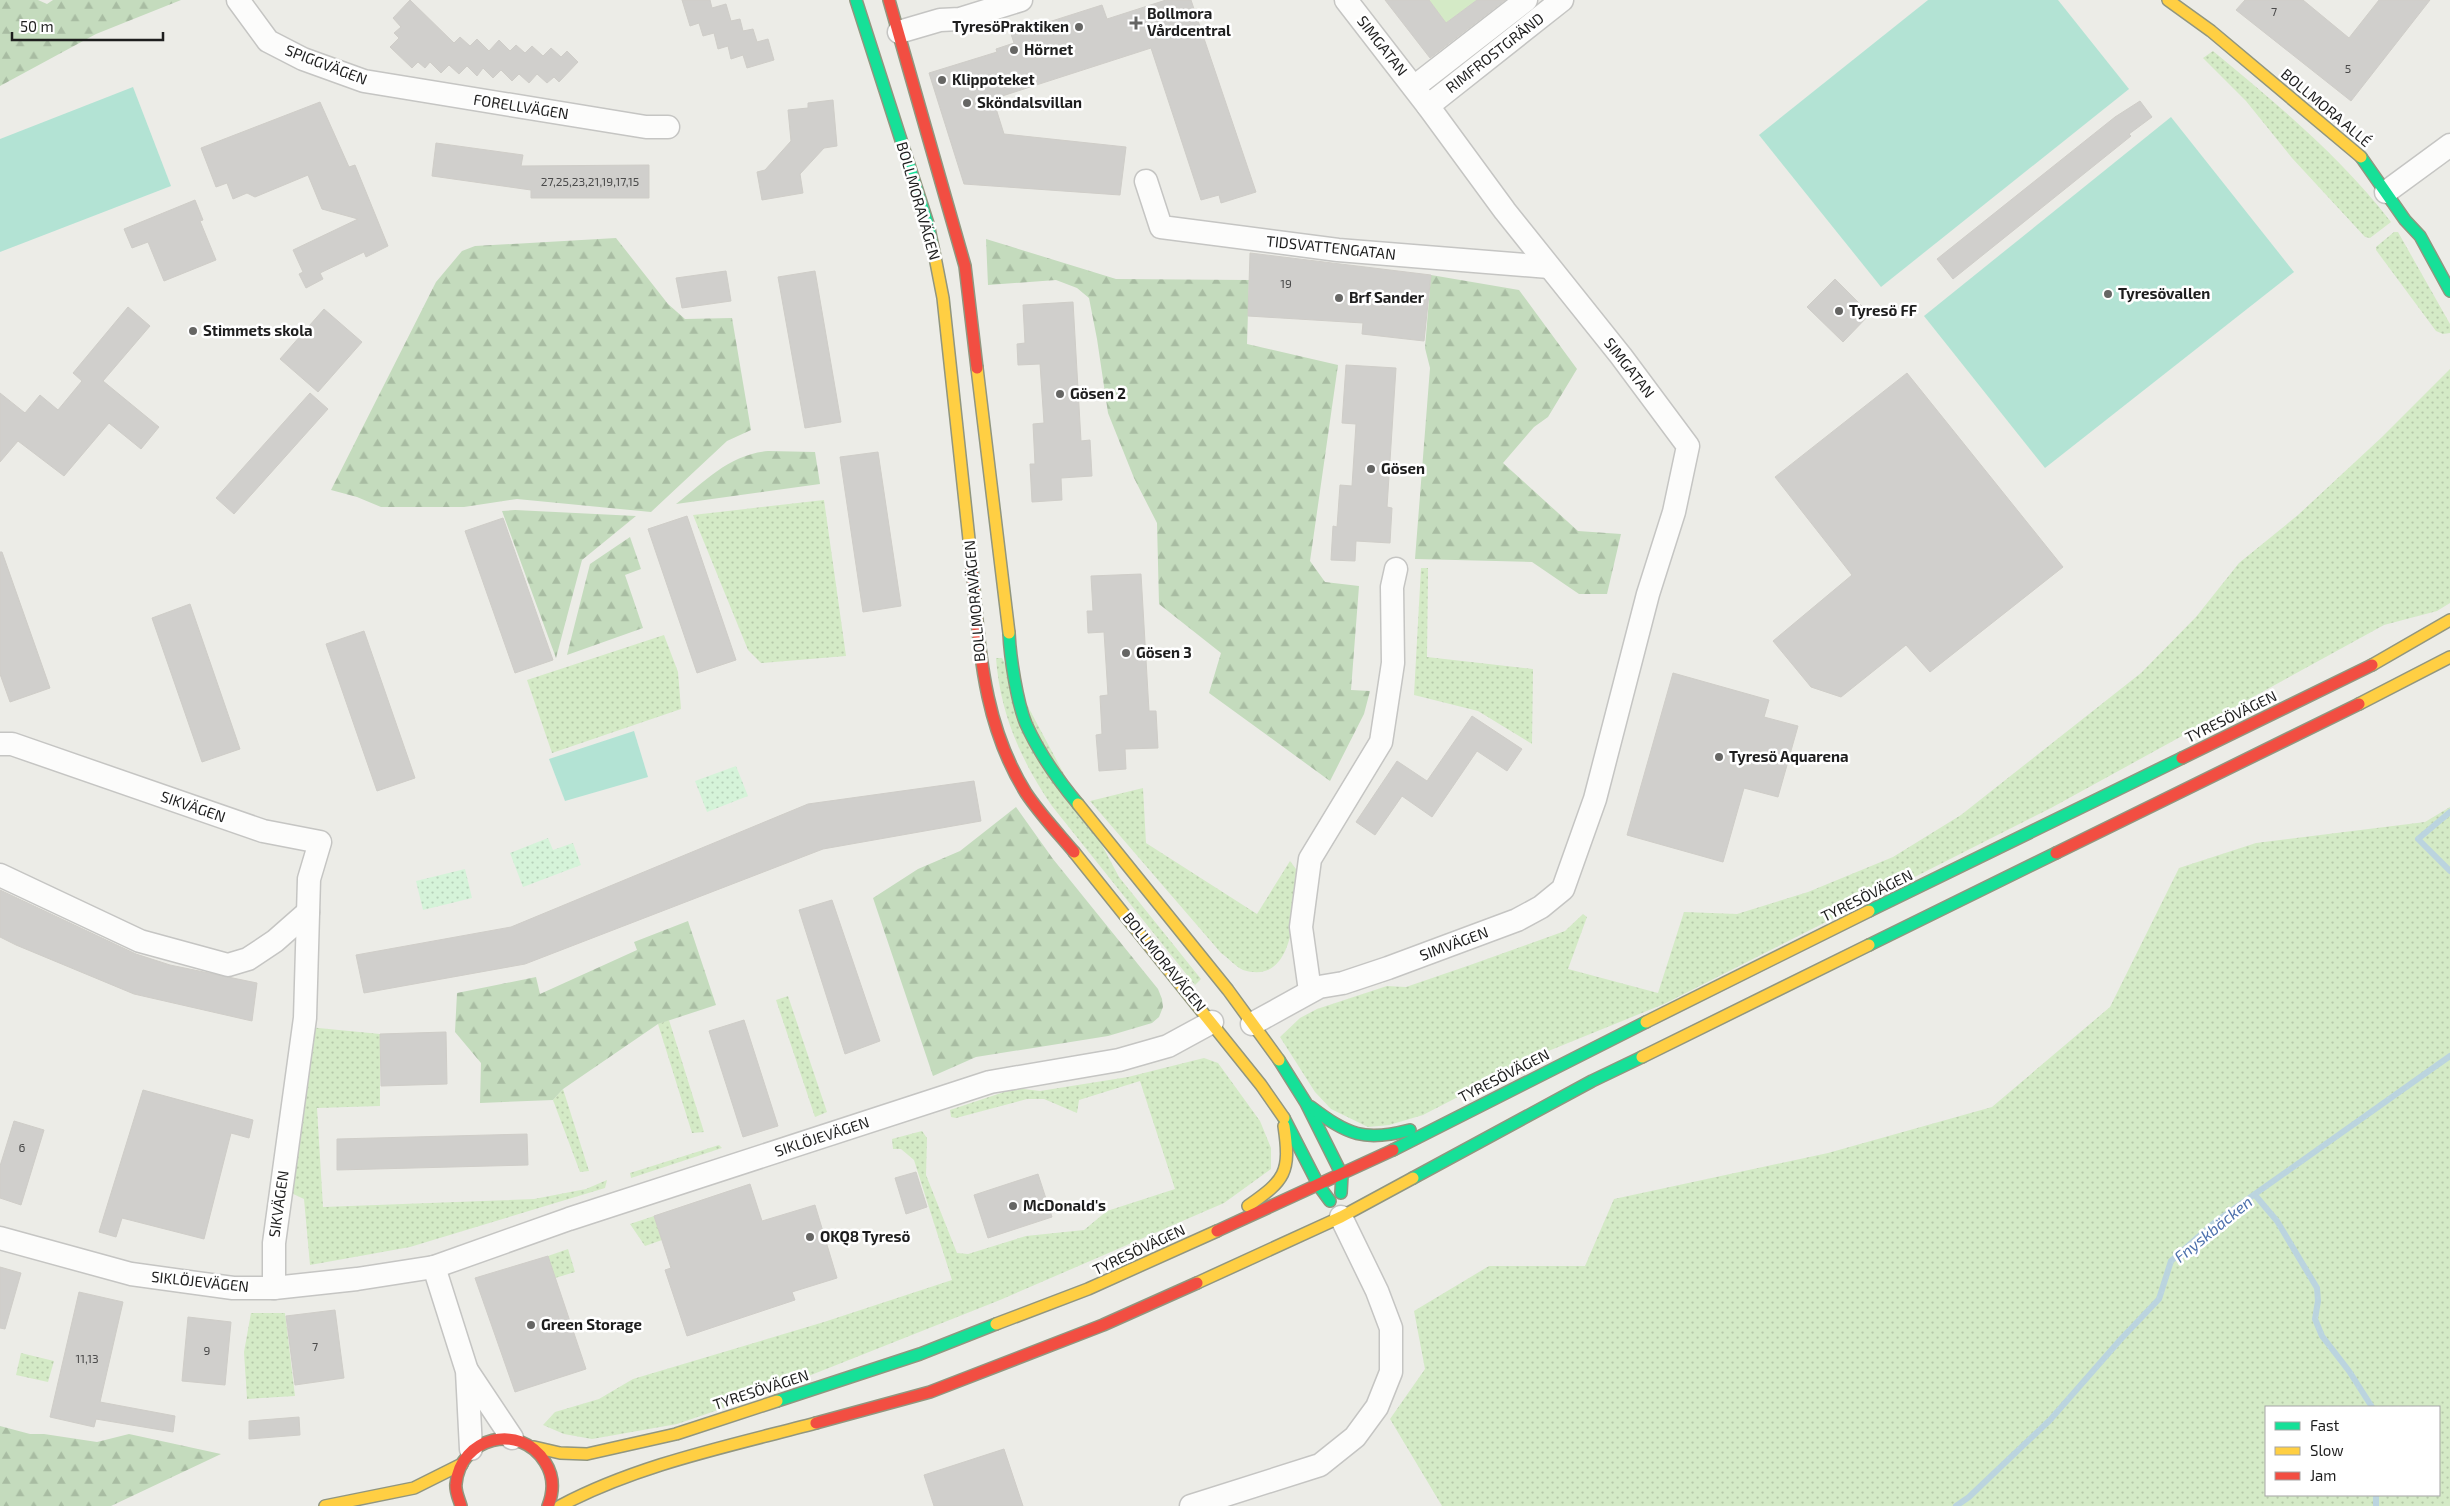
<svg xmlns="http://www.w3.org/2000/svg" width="2450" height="1506" font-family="'Exo 2',sans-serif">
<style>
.grass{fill:url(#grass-dots);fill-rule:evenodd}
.forest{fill:url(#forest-firs)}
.park{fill:url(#park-dots)}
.garden{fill:#d4eac6}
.pitch{fill:#b3e3d4}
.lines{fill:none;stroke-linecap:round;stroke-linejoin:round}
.stream{stroke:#bbd4df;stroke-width:6}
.building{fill:#d0cfcc;stroke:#cfcdc8}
.street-casing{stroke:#c5c5c3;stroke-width:25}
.fast-casing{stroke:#91967f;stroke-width:14}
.slow-casing{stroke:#91967f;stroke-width:14}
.jam-casing{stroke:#91967f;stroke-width:14}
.street{stroke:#fcfcfb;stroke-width:22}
.fast{stroke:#16e098;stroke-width:11}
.slow{stroke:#ffcf43;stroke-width:11}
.jam{stroke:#f24e42;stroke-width:11}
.poi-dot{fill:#666664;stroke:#fff;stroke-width:2}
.labels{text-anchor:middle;stroke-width:5;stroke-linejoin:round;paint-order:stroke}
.number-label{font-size:12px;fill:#4a4a4a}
.poi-label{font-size:15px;font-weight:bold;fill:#1e1e1e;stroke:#fff;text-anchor:start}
.street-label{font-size:15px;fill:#1e1e1e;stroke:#fff}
.water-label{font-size:16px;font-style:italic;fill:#4d70ac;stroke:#fff}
</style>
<defs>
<pattern id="grass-dots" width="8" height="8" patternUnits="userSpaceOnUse" patternTransform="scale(1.25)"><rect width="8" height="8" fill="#d4eac6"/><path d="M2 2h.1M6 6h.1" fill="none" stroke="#b6c8aa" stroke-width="1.8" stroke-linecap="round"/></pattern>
<pattern id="forest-firs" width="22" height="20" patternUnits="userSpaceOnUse" patternTransform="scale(1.25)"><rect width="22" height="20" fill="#c4dbbd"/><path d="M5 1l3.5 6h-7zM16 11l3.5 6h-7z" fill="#a8bca2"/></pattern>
<pattern id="park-dots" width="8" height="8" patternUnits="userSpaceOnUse" patternTransform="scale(1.25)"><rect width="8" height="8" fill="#d5f3d9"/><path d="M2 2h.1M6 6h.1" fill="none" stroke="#b6d0ba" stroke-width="1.8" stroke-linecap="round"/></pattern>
</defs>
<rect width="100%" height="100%" fill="#ecece7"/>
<g class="grass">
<path d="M2213 51C2277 104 2340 156 2391 222L2370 238 2365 237 2292 158 2246 101 2203 58Z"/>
<polygon points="2394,232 2398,232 2450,324 2450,333 2443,334 2436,331 2376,250 2376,247"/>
<polygon points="2450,369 2450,603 2437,611 2384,625 2051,808 1664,1004 1541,1054 1423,1115 1389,1125 1368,1127 1331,1109 1315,1092 1280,1037 1300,1018 1317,1009 1387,986 1406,987 1473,964 1565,931 1583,914 1587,917 1568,969 1658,993 1684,912 1737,914 1808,892 1893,857 1961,815 2141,673 2196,617 2239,563 2298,515 2382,437"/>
<polygon points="824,500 846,656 761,663 748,650 693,515"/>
<polygon points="1421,568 1428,568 1427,657 1533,669 1532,744 1478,711 1414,695"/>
<polygon points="664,635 678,672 681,709 552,753 527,680"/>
<path d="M996 658H1002L1119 877 1201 979 1195 985 1052 806C1021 761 1000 713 996 658Z"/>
<path d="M1143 788 1146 843 1257 914 1290 861 1296 869C1295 902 1298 987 1243 970 1236 967 1228 958 1221 953L1090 801Z"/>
<path d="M2450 807V1506H1442L1390 1419 1425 1369 1414 1311 1489 1266H1585L1614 1199 1828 1153 1992 1107 2110 1007 2179 868 2256 843 2425 822ZM2266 1407H2439V1495H2266Z"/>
<polygon points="788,996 827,1112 815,1117 776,1000"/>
<polygon points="669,1020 704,1132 692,1133 658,1024"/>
<polygon points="308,1027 380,1034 380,1106 317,1108 323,1207 534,1199 586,1189 607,1180 605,1188 410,1247 310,1265 304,1199 289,1192"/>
<polygon points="1204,1058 1218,1063 1260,1121 1271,1148 1271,1169 1224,1203 1000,1300 753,1398 677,1424 592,1439 564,1434 543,1425 555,1412 599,1399 633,1379 824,1322 952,1280 914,1160 901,1149 893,1149 892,1139 922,1131 927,1138 926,1175 957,1253 968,1254 1026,1236 1084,1230 1107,1211 1175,1189 1140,1081 1079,1100 1077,1113 1044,1099 1027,1099 956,1118 951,1117 950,1110 1016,1088 1040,1091 1128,1077"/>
<polygon points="563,1089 589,1171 580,1172 553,1100"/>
<polygon points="719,1145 722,1148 631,1178 630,1173"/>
<polygon points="654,1216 662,1240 645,1246 630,1224"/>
<polygon points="568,1249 575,1272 555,1278 548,1256"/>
<polygon points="251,1313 285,1313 295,1396 247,1399 244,1352"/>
<polygon points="21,1353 54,1361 48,1382 16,1375"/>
</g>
<g class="forest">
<polygon points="0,0 38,0 47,4 53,0 181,0 96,34 0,86"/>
<polygon points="616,238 668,304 685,319 732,318 751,430 727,441 651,512 517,499 464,507 381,507 357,497 331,490 436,282 462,251 475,246"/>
<polygon points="986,239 1116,279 1249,280 1247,344 1338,365 1310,561 1325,582 1359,586 1351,690 1370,691 1364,714 1330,781 1209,693 1221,653 1159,604 1157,523 1134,478 1108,413 1097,339 1089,298 1077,288 1056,280 988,285"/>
<polygon points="1431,275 1519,290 1577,369 1548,417 1534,427 1503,463 1578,531 1621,534 1607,594 1579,594 1532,562 1415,559 1430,368 1425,348"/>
<path d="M768 451 815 452 820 484 676 504C705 481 730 454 768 451Z"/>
<polygon points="515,510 636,516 582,560 556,658 502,511"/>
<polygon points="630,537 641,569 625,575 643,628 567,655 590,564"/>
<polygon points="1016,807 1053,859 1158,989 1162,999 1163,1007 1159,1017 1152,1023 1108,1036 976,1057 933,1076 873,898 918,869 960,851"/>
<polygon points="688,921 716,1005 658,1024 563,1089 553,1100 480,1103 481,1063 455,1032 457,993 536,977 540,994 637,950 634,942"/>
<polygon points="0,1426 30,1434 44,1434 97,1442 129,1434 221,1454 111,1506 0,1506"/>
</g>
<g class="park">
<polygon points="736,766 748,796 707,812 695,781"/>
<polygon points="548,838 553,850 573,843 581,865 523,887 510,853"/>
<polygon points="465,869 472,898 423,910 416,881"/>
</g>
<polygon class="garden" points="1429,0 1477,0 1446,23"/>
<g class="pitch">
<polygon points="1928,0 2058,0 2129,89 1881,287 1759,135"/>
<polygon points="133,87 171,186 0,252 0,139"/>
<polygon points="2171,117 2294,272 2045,468 1924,316"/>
<polygon points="634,731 648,777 565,801 549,759"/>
</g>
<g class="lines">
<g class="stream">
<polyline points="2450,812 2418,839 2450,871"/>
<polyline points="2255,1195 2277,1221 2317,1288 2318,1301 2315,1319 2322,1336 2349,1371 2372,1407"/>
<polyline points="1956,1506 1969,1497 2050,1420 2121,1339 2159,1299 2171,1261 2214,1223 2450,1056"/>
<polyline points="2376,1506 2376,1495"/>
</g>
</g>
<g class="building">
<polygon points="410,0 454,43 460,37 470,46 477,39 489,51 499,40 510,51 516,45 525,53 532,46 543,56 551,48 561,57 567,51 578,62 559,82 554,77 547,83 537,74 529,83 519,74 512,81 501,70 493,78 483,68 477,76 467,66 459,74 449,65 441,73 430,62 425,68 418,62 412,68 390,47 399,38 394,33 401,27 393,18"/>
<polygon points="682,0 710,0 712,8 726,4 731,21 740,19 743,31 753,29 757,42 768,39 774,60 747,68 743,55 731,59 728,46 718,49 714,33 703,36 699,23 690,26"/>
<polygon points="1166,0 1191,0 1256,192 1221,203 1219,195 1201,200 1151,48 993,99 1004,134 1126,147 1120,195 964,184 929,73 997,52 996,49 1014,43 1011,34 1102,5 1107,19"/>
<polygon points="1385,0 1429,0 1446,23 1477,0 1505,0 1430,58"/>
<polygon points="2245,0 2303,0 2349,38 2379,0 2430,0 2351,101 2236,10"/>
<polygon points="833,100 837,146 824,148 800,174 803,193 762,200 757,172 765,170 791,141 788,110 808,108 808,103"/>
<polygon points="2140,101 2152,117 2129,134 2131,136 1953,279 1937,259 2115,117"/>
<polygon points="320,102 349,167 355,165 388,246 366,257 364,252 320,273 323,279 306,288 299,274 303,272 293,250 358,219 322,209 308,175 255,197 247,193 233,199 227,183 216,187 201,148"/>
<polygon points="436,143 523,155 521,166 649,165 649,198 531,198 531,190 432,176"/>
<polygon points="195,200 203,220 200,221 216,260 164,281 148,242 132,248 124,229"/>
<polygon points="1250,253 1431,275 1424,341 1362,334 1363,323 1248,316"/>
<polygon points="726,271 731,301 682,308 676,278"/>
<polygon points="815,271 841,422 805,428 778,277"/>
<polygon points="1835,279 1870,314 1843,342 1807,307"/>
<polygon points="1073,302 1081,441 1090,440 1092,476 1061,478 1062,500 1032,502 1030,464 1035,464 1033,424 1044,423 1040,364 1018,365 1017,344 1025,343 1023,305"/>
<polygon points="128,307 150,326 103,381 159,427 141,449 109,423 64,476 18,441 0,462 0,393 25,413 40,395 58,410 82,381 73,373"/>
<polygon points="324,309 362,342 318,392 280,359"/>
<polygon points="1346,365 1396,368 1387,507 1392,508 1390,543 1356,541 1355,561 1331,560 1333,526 1337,527 1340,485 1352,486 1356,424 1342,423"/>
<polygon points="1907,373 2063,567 1930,672 1906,645 1841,697 1811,687 1773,641 1852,575 1775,477"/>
<polygon points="310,393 328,409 234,514 216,498"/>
<polygon points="878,452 901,606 863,612 840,457"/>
<polygon points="687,516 736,660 697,673 648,529"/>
<polygon points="503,518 553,660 515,673 465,531"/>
<polygon points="0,552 2,552 50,688 10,702 0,674"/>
<polygon points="1141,574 1149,711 1156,711 1158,748 1125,749 1126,769 1099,771 1096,735 1102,734 1100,696 1108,695 1104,632 1088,633 1087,611 1093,611 1091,576"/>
<polygon points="190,604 240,749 202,762 152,618"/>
<polygon points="364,631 415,778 377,791 326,644"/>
<polygon points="1673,673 1769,700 1764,717 1798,726 1778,797 1744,788 1723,862 1627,835"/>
<polygon points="1472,716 1522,749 1507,771 1477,751 1432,817 1402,796 1375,835 1356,822 1397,761 1427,781"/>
<polygon points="974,781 981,821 823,849 525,964 364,993 356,955 511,927 808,804"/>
<polygon points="0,890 136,954 170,965 257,983 252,1021 134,994 16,945 0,937"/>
<polygon points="832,900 880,1041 845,1054 799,910"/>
<polygon points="744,1020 778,1126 743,1137 709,1031"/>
<polygon points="446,1032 447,1084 381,1086 380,1034"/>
<polygon points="143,1090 253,1120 249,1138 231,1133 204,1239 122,1218 116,1237 99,1232"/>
<polygon points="14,1121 44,1130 21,1205 0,1198 0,1166"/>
<polygon points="527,1134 528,1165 337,1170 337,1139"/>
<polygon points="916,1172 927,1207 906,1214 895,1178"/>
<polygon points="1038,1174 1052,1217 988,1238 974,1195"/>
<polygon points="750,1184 762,1221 815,1205 837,1278 792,1292 795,1300 687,1336 665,1270 671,1268 654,1216"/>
<polygon points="548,1256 586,1369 515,1392 475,1278"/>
<polygon points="0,1267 21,1273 5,1329 0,1328"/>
<polygon points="79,1292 123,1302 100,1402 175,1416 173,1432 96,1419 94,1427 50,1417"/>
<polygon points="335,1310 344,1378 295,1385 286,1316"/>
<polygon points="188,1317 231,1322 225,1385 182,1381"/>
<polygon points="299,1417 300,1435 249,1439 249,1421"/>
<polygon points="1004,1449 1023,1506 934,1506 924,1475"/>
</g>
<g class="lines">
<g class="street-casing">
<g id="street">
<polyline points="238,0 268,41 303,59 364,81 646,127 668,127"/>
<polyline points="899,32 940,20 960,19 1021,0"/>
<polyline points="1414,87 1526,0"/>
<polyline points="1428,106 1562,0"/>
<polyline points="1146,181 1161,227 1338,250 1549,267"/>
<polyline points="2386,192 2450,145"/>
<polyline points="0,744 12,744 263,831 320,842 309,879 305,1018 274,1243 274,1288"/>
<polyline points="0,875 140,941 228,965 248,959 275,941 308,912"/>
<polyline points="1310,991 1301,927 1310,859 1381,742 1393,663 1392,587 1396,569"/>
<polyline points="1252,1024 1319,987 1343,983 1388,968 1517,920 1541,907 1563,889 1595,799 1648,594 1674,512 1688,446 1621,356 1505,211 1428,106 1346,0"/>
<polyline points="0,1238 131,1274 233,1288 274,1288 357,1279 434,1267 569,1219 990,1082 1119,1060 1168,1046 1212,1022"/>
<polyline points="434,1267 467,1371 471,1449"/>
<polyline points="468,1372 512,1438"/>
<polyline points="1191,1506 1320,1465 1355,1437 1377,1407 1391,1372 1391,1328 1377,1291 1341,1217"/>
</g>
</g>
<g class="fast-casing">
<g id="fast">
<polyline points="856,0 928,224 935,257"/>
<polyline points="2361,157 2405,220 2420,236 2450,291"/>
<path d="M1009 633C1010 657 1017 702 1026 724 1039 753 1058 780 1078 804"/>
<polyline points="1869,911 2182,758"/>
<polyline points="1869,945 2056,853"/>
<polyline points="1279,1060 1306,1103 1342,1175 1341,1193"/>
<path d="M1311 1107C1348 1135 1364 1142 1410 1130"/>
<polyline points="1284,1118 1319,1186 1330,1201"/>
<polyline points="1393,1150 1646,1022"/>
<polyline points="1413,1178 1592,1081 1642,1057"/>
<polyline points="777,1401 920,1354 996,1324"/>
</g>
</g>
<g class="slow-casing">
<g id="slow">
<polyline points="2168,0 2211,31 2361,157"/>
<polyline points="935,257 943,298 971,558"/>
<polyline points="977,368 1009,633"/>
<polyline points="2372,665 2450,620"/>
<polyline points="2359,704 2450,657"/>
<polyline points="1078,804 1228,990 1279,1060"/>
<polyline points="1074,852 1261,1085 1284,1118"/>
<polyline points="1646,1022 1869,911"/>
<polyline points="1642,1057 1869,945"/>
<path d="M1248 1206C1285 1180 1291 1173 1284 1126"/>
<polyline points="1197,1283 1341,1217 1413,1178"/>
<polyline points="996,1324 1088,1289 1217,1231"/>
<polyline points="534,1447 560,1453 587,1454 676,1434 777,1401"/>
<polyline points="325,1506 414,1488 462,1464"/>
<path d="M560 1506C639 1464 730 1446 816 1423"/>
</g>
</g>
<g class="jam-casing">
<g id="jam">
<polyline points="889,0 965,266 977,368"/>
<path d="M971 558C980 642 980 719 1026 793 1040 814 1058 833 1074 852"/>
<polyline points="2182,758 2372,665"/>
<polyline points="2056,853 2359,704"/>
<polyline points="1217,1231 1393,1150"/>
<polyline points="816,1423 930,1392 1103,1325 1197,1283"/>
<path d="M461 1506C459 1499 455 1491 456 1484 460 1437 520 1422 545 1462 554 1476 554 1491 548 1506"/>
</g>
</g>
<use href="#street" class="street"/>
<use href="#fast" class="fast"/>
<use href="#slow" class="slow"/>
<use href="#jam" class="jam"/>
</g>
<g class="poi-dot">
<path d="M1133.5 15.5h5v5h5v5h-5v5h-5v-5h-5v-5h5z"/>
<circle cx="1079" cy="27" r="5"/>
<circle cx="1014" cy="50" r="5"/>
<circle cx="942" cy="80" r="5"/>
<circle cx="967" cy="103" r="5"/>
<circle cx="2108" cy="294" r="5"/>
<circle cx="1339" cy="298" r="5"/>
<circle cx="1839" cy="311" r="5"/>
<circle cx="193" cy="331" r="5"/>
<circle cx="1060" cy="394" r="5"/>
<circle cx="1371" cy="469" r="5"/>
<circle cx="1126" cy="653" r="5"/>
<circle cx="1719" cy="757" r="5"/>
<circle cx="1013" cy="1206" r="5"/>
<circle cx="810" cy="1237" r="5"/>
<circle cx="531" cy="1325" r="5"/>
</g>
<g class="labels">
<g class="number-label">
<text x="2274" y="16">7</text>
<text x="2348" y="73">5</text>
<text x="590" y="186">27,25,23,21,19,17,15</text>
<text x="1286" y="288">19</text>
<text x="22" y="1152">6</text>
<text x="315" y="1351">7</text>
<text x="207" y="1355">9</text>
<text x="87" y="1363">11,13</text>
</g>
<g class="poi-label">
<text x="1147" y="19">Bollmora<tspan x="1147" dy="17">Vårdcentral</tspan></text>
<text x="1069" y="32" text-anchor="end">TyresöPraktiken</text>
<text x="1024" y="55">Hörnet</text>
<text x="952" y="85">Klippoteket</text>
<text x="977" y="108">Sköndalsvillan</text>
<text x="2118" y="299">Tyresövallen</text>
<text x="1349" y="303">Brf Sander</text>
<text x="1849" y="316">Tyresö FF</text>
<text x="203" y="336">Stimmets skola</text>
<text x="1070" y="399">Gösen 2</text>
<text x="1381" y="474">Gösen</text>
<text x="1136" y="658">Gösen 3</text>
<text x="1729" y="762">Tyresö Aquarena</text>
<text x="1023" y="1211">McDonald's</text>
<text x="820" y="1242">OKQ8 Tyresö</text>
<text x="541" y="1330">Green Storage</text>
</g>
<g class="street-label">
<text transform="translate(1382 46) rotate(52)" y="5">SIMGATAN</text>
<text transform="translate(1495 53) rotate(-38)" y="5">RIMFROSTGRÄND</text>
<text transform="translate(326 65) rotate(21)" y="5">SPIGGVÄGEN</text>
<text transform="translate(521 107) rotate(9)" y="5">FORELLVÄGEN</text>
<text transform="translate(2326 108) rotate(40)" y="5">BOLLMORA ALLÉ</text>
<text transform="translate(918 201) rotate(74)" y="5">BOLLMORAVÄGEN</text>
<text transform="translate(1331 248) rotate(6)" y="5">TIDSVATTENGATAN</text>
<text transform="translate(1629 368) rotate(52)" y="5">SIMGATAN</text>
<text transform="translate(975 601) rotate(-95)" y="5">BOLLMORAVÄGEN</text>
<text transform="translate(2231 717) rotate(-26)" y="5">TYRESÖVÄGEN</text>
<text transform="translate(193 807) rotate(19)" y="5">SIKVÄGEN</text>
<text transform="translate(1867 896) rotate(-26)" y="5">TYRESÖVÄGEN</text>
<text transform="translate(1454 944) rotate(-20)" y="5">SIMVÄGEN</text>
<text transform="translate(1164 962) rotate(51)" y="5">BOLLMORAVÄGEN</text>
<text transform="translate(1504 1076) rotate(-27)" y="5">TYRESÖVÄGEN</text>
<text transform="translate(822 1137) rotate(-18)" y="5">SIKLÖJEVÄGEN</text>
<text transform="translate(279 1204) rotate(-82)" y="5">SIKVÄGEN</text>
<text transform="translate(1139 1250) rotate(-25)" y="5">TYRESÖVÄGEN</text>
<text transform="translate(200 1282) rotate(6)" y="5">SIKLÖJEVÄGEN</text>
<text transform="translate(761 1390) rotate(-18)" y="5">TYRESÖVÄGEN</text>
</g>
<g class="water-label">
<text transform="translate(2213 1229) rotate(-39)" y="6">Fnyskbäcken</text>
</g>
</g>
<rect x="2265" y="1406" width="175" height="90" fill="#ffffff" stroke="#a5a5a5"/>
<rect x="2275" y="1422" width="25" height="8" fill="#16e098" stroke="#a5a5a5"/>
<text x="2310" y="1431" font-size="15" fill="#1e1e1e">Fast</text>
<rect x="2275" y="1447" width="25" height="8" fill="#ffcf43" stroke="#a5a5a5"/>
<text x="2310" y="1456" font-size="15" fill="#1e1e1e">Slow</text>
<rect x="2275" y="1472" width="25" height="8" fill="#f24e42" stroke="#a5a5a5"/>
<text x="2310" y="1481" font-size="15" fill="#1e1e1e">Jam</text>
<path d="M12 32v8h151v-8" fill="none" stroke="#1e1e1e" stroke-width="2.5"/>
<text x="20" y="32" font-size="15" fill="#1e1e1e" stroke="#ffffff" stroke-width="4" paint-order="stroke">50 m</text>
</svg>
